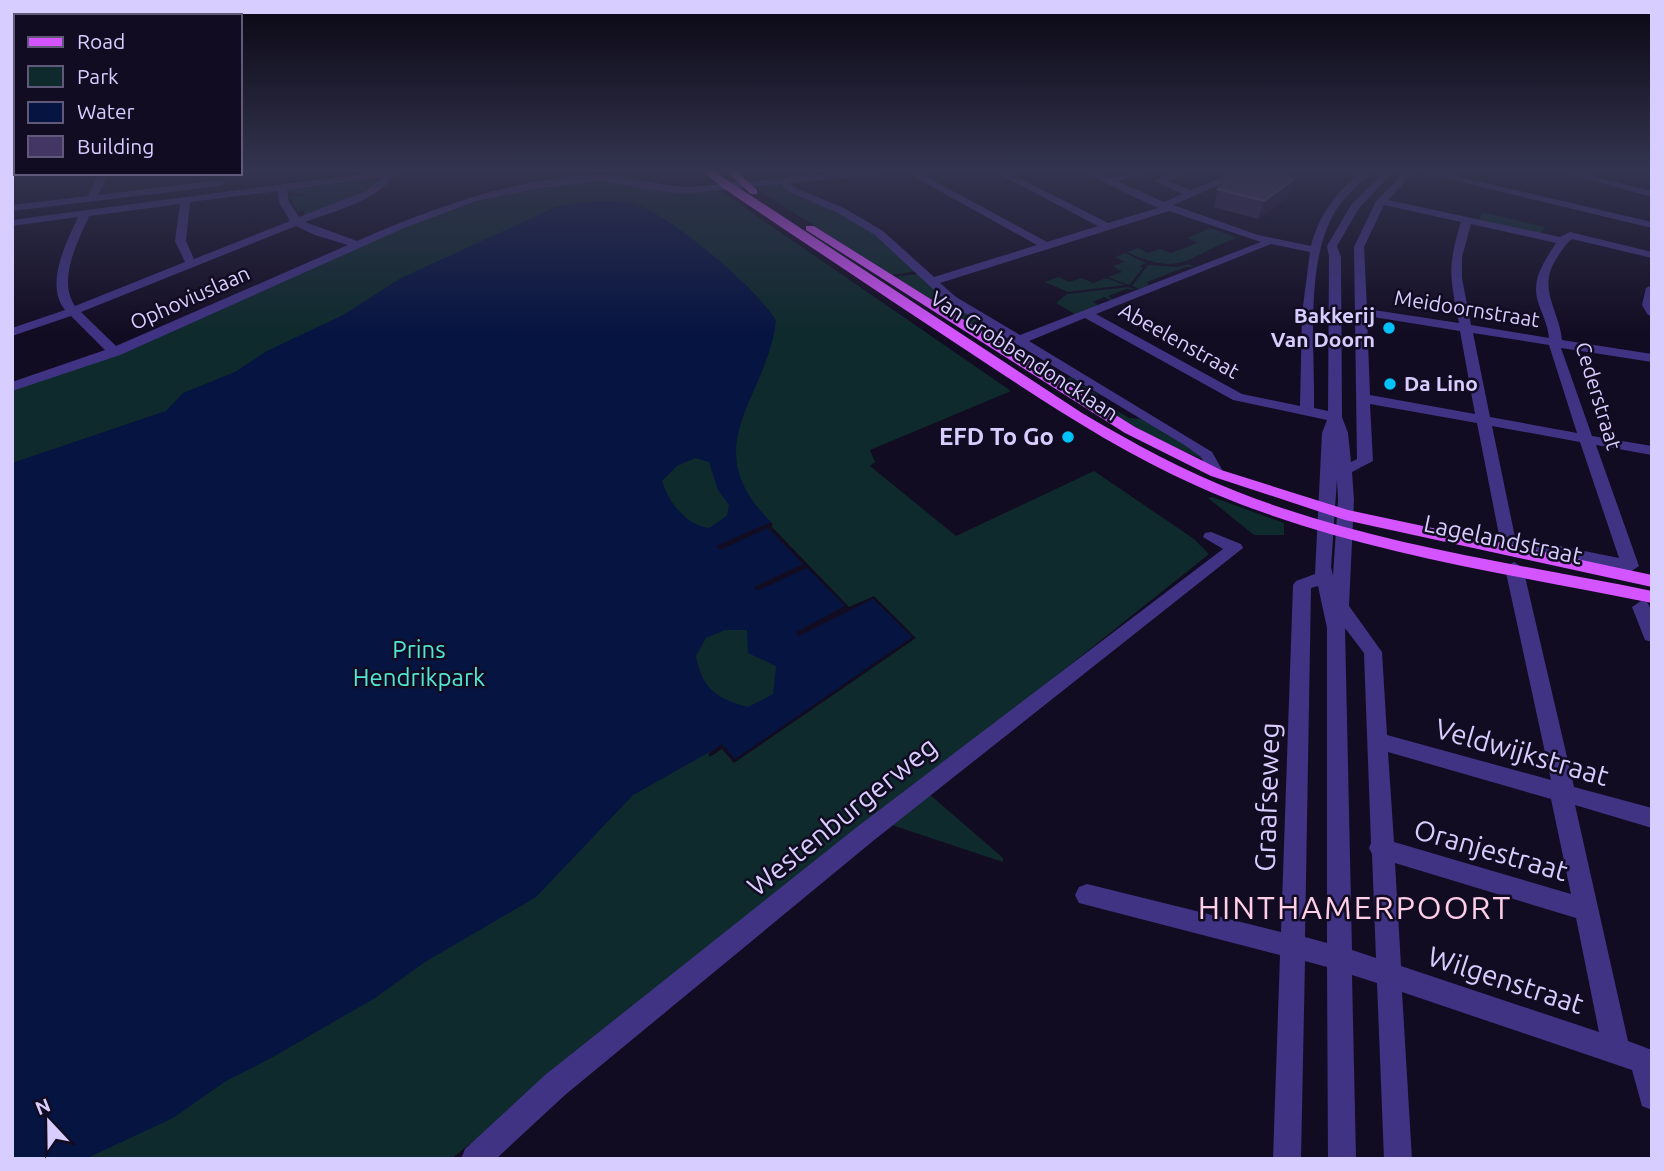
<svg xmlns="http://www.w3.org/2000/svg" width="1664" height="1171" font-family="Ubuntu,sans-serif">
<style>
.green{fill:#0e2a2c}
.water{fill:#061441;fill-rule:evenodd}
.pier{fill:#120c22}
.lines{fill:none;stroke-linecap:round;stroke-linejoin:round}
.minor{fill:#403384;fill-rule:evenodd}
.major{fill:#d454ff;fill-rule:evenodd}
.wall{fill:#322351}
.shaded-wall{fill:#1d1236}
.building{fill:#433564;stroke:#5b4d7c;stroke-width:2}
.poi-dot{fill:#00c1f8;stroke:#120c22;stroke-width:2.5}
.labels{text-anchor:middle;stroke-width:5;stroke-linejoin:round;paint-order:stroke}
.far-street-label{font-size:21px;fill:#d8cdff;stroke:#120c22}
.far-poi-label{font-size:21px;font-weight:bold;fill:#d8cdff;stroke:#120c22;text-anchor:end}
.poi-label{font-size:24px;font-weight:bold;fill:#d8cdff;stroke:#120c22;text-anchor:end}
.street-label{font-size:24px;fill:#d8cdff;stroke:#120c22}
.park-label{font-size:24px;fill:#50e7d4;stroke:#120c22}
.near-street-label{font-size:28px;fill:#d8cdff;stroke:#120c22}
.near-neighbourhood-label{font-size:32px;letter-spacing:2px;fill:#ffcfe7;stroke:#120c22}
</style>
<rect width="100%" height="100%" fill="#120c22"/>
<g class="green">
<polygon points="382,178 365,191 306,215 303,213 310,207 298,212 290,196 306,195 291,193 291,189"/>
<polygon points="588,179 624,182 661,190 716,188 1011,391 870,450 875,462 870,466 956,536 1094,471 1194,539 1209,554 451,1159 12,1159 12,390 426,218 494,196"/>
<polygon points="777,184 824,204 875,234 916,271 892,275 758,190 761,186"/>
<polygon points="1482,212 1545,227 1540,235 1478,221"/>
<path d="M1210 228 1237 238C1186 256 1183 278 1127 252L1138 248 1148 253 1160 249 1171 253 1197 243 1188 238Z"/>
<polygon points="1125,253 1146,263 1140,266 1143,268 1129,285 1108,277 1122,272 1113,266 1125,262 1115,257"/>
<polygon points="1188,264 1195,267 1186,267 1147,282 1149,285 1139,289 1132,286 1148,265 1178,267"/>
<polygon points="918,274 947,301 998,333 993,335 978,330 896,277"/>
<polygon points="1059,277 1069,282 1082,278 1093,283 1106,278 1125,285 1068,292 1045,282"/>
<polygon points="1129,287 1136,290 1126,289 1108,296 1113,299 1110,300 1104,297 1093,302 1098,305 1075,314 1056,303 1067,294"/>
<polygon points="1073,376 1073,379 1099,395 1093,396 1129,418 1144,419 1196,450 1204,460 1152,437 1061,382"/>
<polygon points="1212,497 1284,523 1284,535 1254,535 1208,498"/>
<polygon points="929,794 1003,858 1003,862 892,825"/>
</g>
<path class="water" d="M591 201C605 201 621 200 635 204 667 213 761 291 776 321 767 399 694 446 771 522L717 546 720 549 768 528 803 564 754 587 807 567 846 607 796 632 873 599 912 637 735 760 722 745 633 795 536 897 425 962 375 998 271 1058 226 1081 173 1118 85 1159H12V463L166 411 183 393 235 372 267 351 345 314 401 278 558 206ZM695 458 709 462 718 490 729 505 727 516 709 528C686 525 669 503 662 481L677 466ZM725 630H747L748 653 776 666 773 694 748 707C717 699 702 689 696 656L706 638Z"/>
<polygon class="pier" points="771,522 773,525 771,526 849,607 874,596 916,638 734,763 722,749 710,757 708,754 722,744 735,759 912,637 873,599 799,636 796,632 845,606 807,568 757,591 754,587 803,564 768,528 720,550 716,546"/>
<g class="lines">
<g class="minor">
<path d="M390 170H419L393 176C376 202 333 211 305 222L357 241C433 208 515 177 599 175 628 175 660 186 690 187L867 170H899L894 173 790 183 795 188 844 208 883 231 934 277 1037 245 902 170H914L1047 242 1098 226 991 170H1003L1108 223 1158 208 1078 170C1090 170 1096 175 1107 177 1118 179 1140 170 1154 170L1117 181 1164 202 1183 194 1154 181 1180 170H1193L1168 181 1191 190 1241 170H1254L1173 205 1258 235 1311 246C1319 214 1338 191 1363 170H1373C1360 185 1343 197 1333 215 1305 267 1315 350 1314 408L1328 411 1329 257 1327 246 1351 205 1385 170H1395L1359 208 1337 246 1341 257 1342 417 1348 433 1351 462 1357 459 1354 247 1376 201 1406 170H1430L1652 222V228L1415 171 1388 200 1560 237 1570 232 1652 252V258L1572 239C1565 244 1560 253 1555 261 1538 290 1559 310 1562 340L1652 354V362L1561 348 1592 436 1652 446V455L1596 445 1639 566 1630 572 1501 545 1477 423 1370 404 1373 461 1352 472 1354 500 1349 606 1382 652 1387 735 1551 780 1505 568 1514 562 1523 568 1574 787 1652 808V828L1575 805 1628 1041 1652 1050V1110L1642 1106 1632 1070 1402 992 1412 1159H1384L1377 983 1352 975 1356 1159H1328L1327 967 1305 961 1301 1159H1273L1280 955 1079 903 1075 895 1079 887 1087 884 1281 932 1293 585 1296 581 1315 574 1322 433 1327 420 1233 400 1085 318 1029 341 1212 452 1224 473 1221 476H1211L1201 457 1186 446 948 303 875 235 836 212 789 192 781 184 690 193 664 192 601 181 534 189 476 201 404 228 120 355 12 391V382L105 350 71 316 12 336V328L65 310C44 284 67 242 78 217L12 226V220ZM383 177 366 191 299 217 289 202 287 190ZM278 191 279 202 290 221 194 259 186 241 190 202ZM180 204 175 241 185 262 75 306C57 279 78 242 89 216ZM1384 205 1461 222C1447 267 1450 278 1459 323L1367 309 1364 247ZM1169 211 1261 242 1020 335 956 297 940 283ZM1471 224 1556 243C1543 264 1530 280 1539 305 1543 316 1548 326 1549 338L1471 325 1462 278V257ZM296 226 315 235 348 245 116 346 81 312ZM1271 244 1310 252 1302 314 1300 406 1242 394 1096 314ZM1367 316 1460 331 1475 414 1370 395ZM1473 333 1549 345 1577 433 1490 417ZM1492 426 1580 442 1619 558 1515 537ZM1337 479 1338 500 1333 576 1331 567ZM1318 586 1327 628V943L1305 937 1311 588ZM1345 628 1364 653 1371 843 1369 848 1372 854 1376 958 1352 950ZM1388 752 1551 799 1571 894 1394 842ZM1395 863 1576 918 1599 1032 1401 966Z"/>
<polygon points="1553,170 1568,170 1652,191 1652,197"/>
<polygon points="16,171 16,173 23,173 12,182 12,173"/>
<polygon points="99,173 109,173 98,195 220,180 225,183 220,186 12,211 12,205 88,196"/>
<polygon points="1652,285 1652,316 1648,315 1642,305 1646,288"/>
<polygon points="1211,532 1241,544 1243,548 873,841 565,1095 496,1159 461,1159 465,1149 545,1075 857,827 1223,549 1203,537 1205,533"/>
<polygon points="1641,601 1647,602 1652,611 1652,642 1645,640 1632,607"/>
</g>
<g class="major">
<path d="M701 170H712L1082 413C1133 443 1184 471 1238 492 1370 544 1514 563 1652 591V603C1500 572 1339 550 1197 486 1116 450 1043 401 969 352 887 298 805 243 723 188Z"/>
<polygon points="725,170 735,170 757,190 757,194 751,194"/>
<polygon points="806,226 814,226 1135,427 1221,470 1348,510 1652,575 1652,587 1345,520 1211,476 1125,433 806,230"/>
</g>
</g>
<polygon class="wall" points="1294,179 1288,197 1258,219 1213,207 1218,189"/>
<polygon class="shaded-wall" points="1294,179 1288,197 1258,219 1264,201"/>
<polygon class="building" points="1261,171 1294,179 1264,201 1218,189 1238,175"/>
<linearGradient id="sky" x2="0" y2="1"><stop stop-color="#0a0713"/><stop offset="0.51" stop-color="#33344f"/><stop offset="1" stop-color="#33344f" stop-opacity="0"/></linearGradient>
<rect width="1664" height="334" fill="url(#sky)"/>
<g class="poi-dot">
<circle cx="1389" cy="328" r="7"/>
<circle cx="1390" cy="384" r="7"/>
<circle cx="1068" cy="437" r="7"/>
</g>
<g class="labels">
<g class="far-street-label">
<text transform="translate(190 298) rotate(-24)" y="7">Ophoviuslaan</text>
<text transform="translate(1467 309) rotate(9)" y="7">Meidoornstraat</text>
<text transform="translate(1179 341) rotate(29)" y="7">Abeelenstraat</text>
<text transform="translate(1024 356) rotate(33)" y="7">Van Grobbendoncklaan</text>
<text transform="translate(1598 396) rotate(73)" y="7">Cederstraat</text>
</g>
<g class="far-poi-label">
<text x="1375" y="323">Bakkerij<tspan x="1375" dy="24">Van Doorn</tspan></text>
<text x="1404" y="391" text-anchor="start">Da Lino</text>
</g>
<g class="poi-label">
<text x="1054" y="445">EFD To Go</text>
</g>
<g class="street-label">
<text transform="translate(1503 540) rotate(12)" y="8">Lagelandstraat</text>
</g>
<g class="park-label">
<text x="419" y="658">Prins<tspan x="419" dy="28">Hendrikpark</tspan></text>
</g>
<g class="near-street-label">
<text transform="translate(1522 752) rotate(16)" y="10">Veldwijkstraat</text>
<text transform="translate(1267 797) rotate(-88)" y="10">Graafseweg</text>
<text transform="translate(842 816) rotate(-39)" y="10">Westenburgerweg</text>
<text transform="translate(1491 850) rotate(16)" y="10">Oranjestraat</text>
<text transform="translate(1506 980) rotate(18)" y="10">Wilgenstraat</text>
</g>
<g class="near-neighbourhood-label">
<text x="1355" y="919">HINTHAMERPOORT</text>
</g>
</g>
<rect width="1664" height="1171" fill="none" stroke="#d8cdff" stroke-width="28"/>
<rect x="14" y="14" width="228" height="161" fill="#120c22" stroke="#61597a" stroke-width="2"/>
<rect x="28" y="37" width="35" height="10" fill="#d454ff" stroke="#61597a" stroke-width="2"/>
<text x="77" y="49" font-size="21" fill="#d8cdff">Road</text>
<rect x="28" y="66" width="35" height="21" fill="#0e2a2c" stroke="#61597a" stroke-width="2"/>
<text x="77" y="84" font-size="21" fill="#d8cdff">Park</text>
<rect x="28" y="102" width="35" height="21" fill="#061441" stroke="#61597a" stroke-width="2"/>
<text x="77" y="119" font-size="21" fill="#d8cdff">Water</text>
<rect x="28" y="136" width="35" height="21" fill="#433564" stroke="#61597a" stroke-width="2"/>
<text x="77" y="154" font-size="21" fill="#d8cdff">Building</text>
<g transform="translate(49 1122) rotate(338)" stroke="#120c22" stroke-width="5" paint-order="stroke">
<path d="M0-5L12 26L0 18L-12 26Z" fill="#d8cdff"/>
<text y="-10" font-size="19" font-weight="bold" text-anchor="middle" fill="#d8cdff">N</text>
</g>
</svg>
